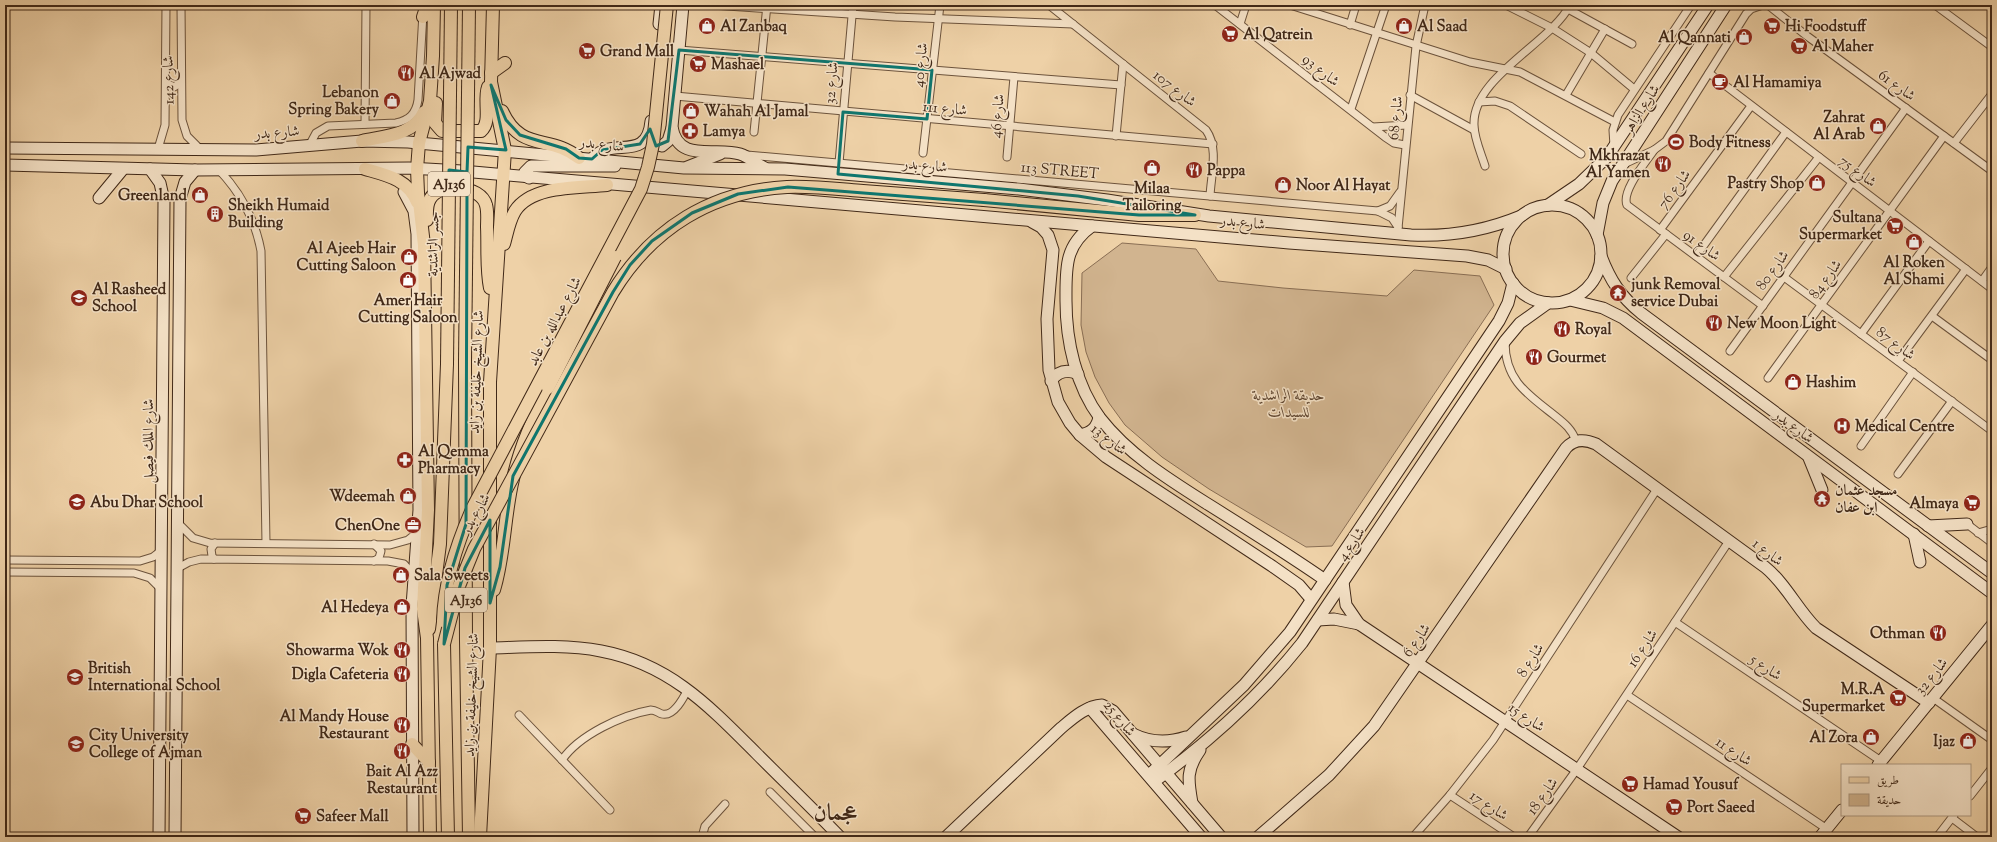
<svg xmlns="http://www.w3.org/2000/svg" width="1997" height="842" font-family="'Sorts Mill Goudy',Amiri,serif">
<style>
.green{fill:#d1b48f;stroke:#896e54}
.lines{fill:none;stroke-linecap:round;stroke-linejoin:round}
.street-casing{stroke:#6c533c;stroke-width:9}
.secondary-casing{stroke:#412918;stroke-width:13}
.primary-casing{stroke:#412918;stroke-width:14}
.street{stroke:#f4e1c6;stroke-width:7}
.secondary{stroke:#f4e1c6;stroke-width:11}
.primary{stroke:#eed1a7;stroke-width:12}
.primary-bridge-casing{stroke:#412918;stroke-width:14;stroke-linecap:butt}
.primary-bridge{stroke:#eed1a7;stroke-width:12}
.marked{fill:none;stroke:#0f766e;stroke-width:3;stroke-linejoin:round}
.labels{text-anchor:middle;stroke-width:3;stroke-linejoin:round;paint-order:stroke}
.shield{fill:#f4e1c6;stroke:#77604c;stroke-width:1}
.shield-label{font-size:14px;font-weight:bold;fill:#412918}
.poi-label{font-size:15px;font-weight:bold;fill:#412918;stroke:#f4e1c6;text-anchor:start}
.street-label{font-size:15px;fill:#412918;stroke:#f4e1c6}
.park-label{font-size:15px;font-style:italic;fill:#5e4530;stroke:#f4e1c6}
.town-label{font-size:23px;font-weight:bold;fill:#412918;stroke:#f4e1c6}
</style>
<rect width="100%" height="100%" fill="#eed1a7"/>
<filter id="stains"><feTurbulence type="fractalNoise" baseFrequency=".005" numOctaves="4"/><feColorMatrix values="0 0 0 0 .2 0 0 0 0 .09 0 0 0 0 .02 0 0 0 .5 -.17"/></filter>
<radialGradient id="worn" r=".72"><stop offset=".6" stop-color="#630" stop-opacity="0"/><stop offset="1" stop-color="#630" stop-opacity=".3"/></radialGradient>
<polygon class="green" points="1122,243 1196,249 1218,281 1283,288 1387,296 1414,270 1480,276 1494,305 1332,546 1306,547 1209,489 1162,457 1125,425 1109,403 1095,377 1086,352 1081,325 1082,273"/>
<g class="lines">
<g class="street-casing">
<g id="street">
<polyline points="181,5 182,120 187,136 200,149"/>
<polyline points="712,5 895,17 1073,24"/>
<path d="M1049 5 1206 130C1219 148 1211 175 1210 196"/>
<polyline points="1215,5 1385,137 1394,143 1405,145"/>
<polyline points="1290,5 1470,62 1520,72 1615,122"/>
<polyline points="1506,5 1552,28 1591,53 1634,89"/>
<polyline points="1768,5 1807,36 1992,171"/>
<polyline points="1935,5 1992,47"/>
<polyline points="1568,9 1632,44"/>
<polyline points="1240,24 1246,5"/>
<polyline points="1350,25 1356,5"/>
<polyline points="679,50 1121,85"/>
<polyline points="1709,73 1992,289"/>
<polyline points="166,83 174,87 180,83"/>
<polyline points="1410,95 1474,130"/>
<polyline points="1566,95 1605,29"/>
<polyline points="675,96 1213,144"/>
<polyline points="1479,102 1495,101 1510,106 1581,154"/>
<polyline points="1351,109 1386,5"/>
<polyline points="365,124 366,5"/>
<polyline points="1373,127 1407,125"/>
<polyline points="754,132 767,5"/>
<polyline points="1116,136 1123,64"/>
<polyline points="1954,143 1992,94"/>
<path d="M309 146 316 133 328 126 396 123C409 120 416 114 418 100L423 13"/>
<polyline points="1614,146 1613,130 1618,115 1691,5"/>
<polyline points="158,149 165,125 166,5"/>
<path d="M1654 150C1646 162 1621 191 1627 205L1763 306"/>
<polyline points="923,153 940,5"/>
<polyline points="747,155 1378,211 1392,218 1398,227"/>
<polyline points="1007,157 1014,77"/>
<polyline points="839,163 853,5"/>
<polyline points="1624,164 1654,150 1666,141 1746,14 1751,9 1763,5"/>
<path d="M1485 166C1481 153 1474 138 1474 125 1472 77 1551 43 1570 5"/>
<path d="M219 170C241 193 255 219 261 251L266 543"/>
<polyline points="1378,211 1390,206 1400,192"/>
<polyline points="1398,228 1416,46 1425,5"/>
<polyline points="1660,230 1751,106"/>
<polyline points="1696,256 1786,132"/>
<polyline points="1724,277 1819,157"/>
<polyline points="1784,277 1992,431"/>
<polyline points="1631,278 1666,234"/>
<polyline points="1982,281 1992,267"/>
<polyline points="1932,316 1992,360"/>
<polyline points="1861,334 1929,241"/>
<path d="M1505 342C1505 380 1527 394 1554 415 1564 423 1572 429 1576 441"/>
<polyline points="1730,351 1906,108"/>
<polyline points="1898,361 1966,269"/>
<polyline points="1768,378 1944,136"/>
<polyline points="1861,446 1913,372"/>
<polyline points="1898,474 1952,401"/>
<polyline points="178,523 193,538 210,543 390,545 408,540 418,532"/>
<polyline points="1967,524 1992,543"/>
<polyline points="1978,533 1992,529"/>
<polyline points="214,559 212,556 211,549 215,543"/>
<polyline points="5,560 140,561 153,557 162,550"/>
<polyline points="374,561 379,558 381,551 374,544"/>
<polyline points="178,568 189,562 201,559 388,561 404,564 414,575"/>
<polyline points="5,572 134,573 150,578 161,589"/>
<polyline points="1675,622 1881,761"/>
<polyline points="1627,695 1827,829"/>
<polyline points="1933,698 1992,740"/>
<polyline points="519,715 610,810"/>
<path d="M562 760C579 735 622 715 651 710 656 710 658 713 662 714 674 717 684 697 688 689"/>
<polyline points="770,792 815,837"/>
<polyline points="1450,795 1514,837"/>
<polyline points="1970,796 1992,768"/>
<polyline points="1952,818 1977,837"/>
<polyline points="702,837 705,826 725,804"/>
<polyline points="1413,837 1450,795 1493,740 1657,489"/>
<polyline points="1528,837 1577,769 1729,541"/>
<polyline points="1937,837 1954,815"/>
</g>
</g>
<g class="secondary-casing">
<g id="secondary">
<path d="M683 5 672 127C678 164 716 146 740 154 749 157 757 164 765 168"/>
<polyline points="659,24 661,5"/>
<polyline points="651,136 654,144 662,146 668,141 672,128"/>
<path d="M5 148 256 150 362 141 408 142 684 168 785 169 1019 189 1107 200 1209 216 1411 235C1450 237 1485 231 1521 216"/>
<path d="M592 159C611 135 647 164 651 121"/>
<polyline points="5,165 195,170 409,168 462,171 1289,243 1467,256 1488,260 1506,269"/>
<polyline points="687,167 720,154"/>
<polyline points="150,169 160,183 164,201 159,837"/>
<polyline points="529,178 527,177 525,172 531,166 615,166"/>
<polyline points="404,192 414,211 417,234 419,510 412,606 413,837"/>
<polyline points="99,198 123,169"/>
<polyline points="1548,205 1579,184 1607,157 1708,5"/>
<circle cx="1552" cy="254" r="49"/>
<polyline points="1032,222 1041,227 1048,235 1053,250 1047,319 1049,370 1058,402 1070,423 1080,435 1106,457 1272,566 1299,585 1311,599"/>
<path d="M1092 226C1064 246 1066 269 1066 301 1066 341 1076 386 1100 418 1128 454 1168 479 1206 503 1246 528 1286 553 1325 580"/>
<polyline points="1597,235 1603,203 1612,181 1726,5"/>
<path d="M1601 256C1610 280 1621 297 1641 313L1992 573"/>
<polyline points="1570,300 1603,308 1623,318 1992,593"/>
<path d="M1051 381C1058 371 1067 369 1078 374"/>
<path d="M1080 435C1091 433 1097 428 1099 417"/>
<polyline points="1809,458 1822,490"/>
<polyline points="1928,526 1967,524"/>
<polyline points="1914,534 1920,562"/>
<polyline points="1343,582 1346,605 1359,624 1678,837"/>
<polyline points="1318,620 1334,619 1359,624"/>
<path d="M490 648C526 647 565 644 601 651 670 664 710 707 757 754 785 782 813 809 840 837"/>
<polyline points="1090,708 1201,837"/>
<path d="M1133 734C1151 743 1168 743 1186 737"/>
<polyline points="1878,765 1992,625"/>
<polyline points="1149,775 1244,685 1290,632 1499,321 1508,303 1513,283"/>
<path d="M1155 781C1210 741 1259 697 1302 643L1505 341 1520 323 1548 303"/>
<path d="M1192 803C1188 780 1186 770 1200 750"/>
<polyline points="175,837 180,199 185,182 195,170"/>
<path d="M946 837 1061 728C1073 718 1086 706 1102 705L1113 711 1221 837"/>
<path d="M1258 837 1329 775 1374 726 1566 448C1574 439 1585 439 1596 444L1765 567C1786 584 1797 609 1816 628L1929 703"/>
<polyline points="1820,837 1842,810"/>
</g>
</g>
<g class="primary-casing">
<g id="primary">
<polyline points="423,17 427,5"/>
<polyline points="491,73 505,63"/>
<path d="M436 103 435 123 442 131H481C492 122 483 100 488 87"/>
<path d="M502 111C521 153 550 134 579 158"/>
<path d="M362 141C385 136 414 135 424 112"/>
<path d="M365 169C386 175 408 179 417 202"/>
<polyline points="984,200 1139,215 1195,215"/>
<path d="M427 220C427 213 426 205 430 199 439 182 481 185 486 205 488 212 487 220 487 227 488 247 486 268 490 288"/>
<path d="M504 244C507 233 509 221 515 211 532 185 578 188 607 185"/>
<polyline points="465,362 466,641 469,837"/>
<path d="M494 590C505 554 504 516 513 479 520 446 534 417 548 388"/>
<polyline points="429,629 440,544 447,364"/>
<polyline points="444,644 448,837"/>
<polyline points="412,744 429,762"/>
<polyline points="430,837 427,638 423,609 428,510 424,245 418,193 417,169 419,143 430,101 433,56 434,5"/>
<polyline points="480,837 490,648 490,382 505,150 491,82 493,5"/>
</g>
</g>
<use href="#street" class="street"/>
<use href="#secondary" class="secondary"/>
<use href="#primary" class="primary"/>
<g class="primary-bridge-casing">
<g id="primary-bridge">
<polyline points="465,362 469,5"/>
<polyline points="447,364 451,5"/>
<polyline points="548,388 615,257"/>
<path d="M443 621C444 582 457 543 473 507L641 189 648 167 653 144 667 5"/>
<path d="M444 644 459 586 474 549 613 292C652 228 712 191 787 187 812 186 838 189 863 191 903 194 944 197 984 200"/>
</g>
</g>
<use href="#primary-bridge" class="primary-bridge"/>
</g>
<path class="marked" d="M679 50 932 70 927 119 843 112 838 174 1078 196 1195 215H1139L788 187 738 194 692 213 652 241 630 265 613 292 513 476 500 567 490 603V520L465 568 444 644 447 585 466 524 467 189H449V170L467 172 468 147 506 150 491 85 506 120 520 135 566 149 579 158 592 159 602 150 640 144 650 129 656 146 668 141Z"/>
<defs>
<g id="shop-disc" transform="scale(0.9)"><circle r="9.5" fill="#8f2418" stroke="#f4e1c6"/><path d="M-5-2.5h2.3a2.7 3.5 0 0 1 5.4 0H5L5.5 6h-11ZM-1.5-2.5h3a1.5 2.3 0 0 0-3 0Z" fill="#fff"/></g>
<g id="supermarket-disc" transform="scale(0.9)"><circle r="9.5" fill="#8f2418" stroke="#f4e1c6"/><path d="M-6-5.5h2.5l.6 2H6L4.5 2H-2.5L-4.4-4H-6ZM-1.5 3.2a1.3 1.3 0 1 0 .1 0ZM3 3.2a1.3 1.3 0 1 0 .1 0Z" fill="#fff"/></g>
<g id="restaurant-disc" transform="scale(0.9)"><circle r="9.5" fill="#8f2418" stroke="#f4e1c6"/><path d="M-5-6h1v4h1v-4h1v4h1v-4h1v5L-1.5 .5V6h-2V.5L-5-1ZM5-6V6H3V1.5H1.5Q1.5-4 5-6Z" fill="#fff"/></g>
<g id="cafe-disc" transform="scale(0.9)"><circle r="9.5" fill="#8f2418" stroke="#f4e1c6"/><path d="M-5.5-4.5H6V0H3Q3 3.5 0 3.5H-2.5Q-5.5 3.5-5.5 0ZM3-3.2v2h1.7v-2ZM-6 4.5H4V6H-6Z" fill="#fff"/></g>
<g id="pharmacy-disc" transform="scale(0.9)"><circle r="9.5" fill="#8f2418" stroke="#f4e1c6"/><path d="M-2-6h4v4h4v4h-4v4h-4v-4h-4v-4h4Z" fill="#fff"/></g>
<g id="stadium-disc" transform="scale(0.9)"><circle r="9.5" fill="#8f2418" stroke="#f4e1c6"/><path d="M0-5a6.5 5 0 1 0 0 10a6.5 5 0 1 0 0-10ZM-3.5-1.8h7v3.6h-7Z" fill="#fff"/></g>
<g id="building-disc" transform="scale(0.9)"><circle r="9.5" fill="#8f2418" stroke="#f4e1c6"/><path d="M-4-6H4V6H1V3H-1V6H-4ZM-2.5-4.3h1.7v1.8h-1.7ZM.8-4.3h1.7v1.8H.8ZM-2.5-1h1.7V.8h-1.7ZM.8-1h1.7V.8H.8Z" fill="#fff"/></g>
<g id="temple-disc" transform="scale(0.9)"><circle r="9.5" fill="#8f2418" stroke="#f4e1c6"/><path d="M0-6L5-2H3V0L6.5 2.5H4V6H1.5V3h-3V6H-4V2.5H-6.5L-3 0V-2H-5Z" fill="#fff"/></g>
<g id="school-disc" transform="scale(0.9)"><circle r="9.5" fill="#8f2418" stroke="#f4e1c6"/><path d="M0-5L7-2L0 1L-7-2ZM-4 1L0 2.5L4 1V4Q0 6-4 4Z" fill="#fff"/></g>
<g id="hospital-disc" transform="scale(0.9)"><circle r="9.5" fill="#8f2418" stroke="#f4e1c6"/><path d="M-5-5h3v3.5h4V-5h3V5h-3V1.5h-4V5h-3Z" fill="#fff"/></g>
<g id="office-disc" transform="scale(0.9)"><circle r="9.5" fill="#8f2418" stroke="#f4e1c6"/><path d="M-6-3h4V-5.5h4V-3h4V5H-6ZM-1-4.5V-3h2v-1.5ZM-6 0V1H6V0Z" fill="#fff"/></g>
<g id="university-disc" transform="scale(0.9)"><circle r="9.5" fill="#8f2418" stroke="#f4e1c6"/><path d="M0-5L7-2L0 1L-7-2ZM-4 1L0 2.5L4 1V4Q0 6-4 4Z" fill="#fff"/></g>
</defs>
<g fill-rule="evenodd">
<use href="#shop-disc" x="707" y="26"/>
<use href="#shop-disc" x="1404" y="26"/>
<use href="#supermarket-disc" x="1772" y="26"/>
<use href="#supermarket-disc" x="1230" y="34"/>
<use href="#shop-disc" x="1744" y="37"/>
<use href="#supermarket-disc" x="1799" y="46"/>
<use href="#supermarket-disc" x="587" y="51"/>
<use href="#supermarket-disc" x="698" y="64"/>
<use href="#restaurant-disc" x="406" y="73"/>
<use href="#cafe-disc" x="1720" y="82"/>
<use href="#shop-disc" x="392" y="101"/>
<use href="#shop-disc" x="691" y="111"/>
<use href="#shop-disc" x="1878" y="126"/>
<use href="#pharmacy-disc" x="690" y="131"/>
<use href="#stadium-disc" x="1676" y="142"/>
<use href="#restaurant-disc" x="1663" y="164"/>
<use href="#shop-disc" x="1152" y="168"/>
<use href="#restaurant-disc" x="1194" y="170"/>
<use href="#shop-disc" x="1817" y="183"/>
<use href="#shop-disc" x="1283" y="185"/>
<use href="#shop-disc" x="200" y="195"/>
<use href="#building-disc" x="215" y="214"/>
<use href="#supermarket-disc" x="1895" y="226"/>
<use href="#shop-disc" x="1914" y="242"/>
<use href="#shop-disc" x="409" y="257"/>
<use href="#shop-disc" x="408" y="280"/>
<use href="#temple-disc" x="1618" y="293"/>
<use href="#school-disc" x="79" y="298"/>
<use href="#restaurant-disc" x="1714" y="323"/>
<use href="#restaurant-disc" x="1562" y="329"/>
<use href="#restaurant-disc" x="1534" y="357"/>
<use href="#shop-disc" x="1793" y="382"/>
<use href="#hospital-disc" x="1842" y="426"/>
<use href="#pharmacy-disc" x="405" y="460"/>
<use href="#shop-disc" x="408" y="496"/>
<use href="#temple-disc" x="1822" y="499"/>
<use href="#school-disc" x="77" y="502"/>
<use href="#supermarket-disc" x="1972" y="503"/>
<use href="#office-disc" x="413" y="525"/>
<use href="#shop-disc" x="401" y="575"/>
<use href="#shop-disc" x="402" y="607"/>
<use href="#restaurant-disc" x="1938" y="633"/>
<use href="#restaurant-disc" x="402" y="650"/>
<use href="#restaurant-disc" x="402" y="674"/>
<use href="#school-disc" x="75" y="677"/>
<use href="#supermarket-disc" x="1898" y="698"/>
<use href="#restaurant-disc" x="402" y="725"/>
<use href="#shop-disc" x="1871" y="737"/>
<use href="#shop-disc" x="1968" y="741"/>
<use href="#university-disc" x="76" y="744"/>
<use href="#restaurant-disc" x="402" y="751"/>
<use href="#supermarket-disc" x="1630" y="784"/>
<use href="#supermarket-disc" x="1674" y="807"/>
<use href="#supermarket-disc" x="303" y="816"/>
</g>
<g class="labels">
<g class="shield">
<rect x="428" y="172" width="42" height="24" rx="3"/>
<rect x="445" y="588" width="42" height="24" rx="3"/>
</g>
<g class="shield-label">
<text x="449" y="189">AJ136</text>
<text x="466" y="605">AJ136</text>
</g>
<g class="poi-label">
<text x="720" y="31">Al Zanbaq</text>
<text x="1417" y="31">Al Saad</text>
<text x="1785" y="31">Hi Foodstuff</text>
<text x="1243" y="39">Al Qatrein</text>
<text x="1731" y="42" text-anchor="end">Al Qannati</text>
<text x="1812" y="51">Al Maher</text>
<text x="600" y="56">Grand Mall</text>
<text x="711" y="69">Mashael</text>
<text x="419" y="78">Al Ajwad</text>
<text x="1733" y="87">Al Hamamiya</text>
<text x="379" y="97" text-anchor="end">Lebanon<tspan x="379" dy="17">Spring Bakery</tspan></text>
<text x="704" y="116">Wahah Al Jamal</text>
<text x="1865" y="122" text-anchor="end">Zahrat<tspan x="1865" dy="17">Al Arab</tspan></text>
<text x="703" y="136">Lamya</text>
<text x="1689" y="147">Body Fitness</text>
<text x="1650" y="160" text-anchor="end">Mkhrazat<tspan x="1650" dy="17">Al Yamen</tspan></text>
<text x="1207" y="175">Pappa</text>
<text x="1804" y="188" text-anchor="end">Pastry Shop</text>
<text x="1296" y="190">Noor Al Hayat</text>
<text x="1152" y="193" text-anchor="middle">Milaa<tspan x="1152" dy="17">Tailoring</tspan></text>
<text x="187" y="200" text-anchor="end">Greenland</text>
<text x="228" y="210">Sheikh Humaid<tspan x="228" dy="17">Building</tspan></text>
<text x="1882" y="222" text-anchor="end">Sultana<tspan x="1882" dy="17">Supermarket</tspan></text>
<text x="396" y="253" text-anchor="end">Al Ajeeb Hair<tspan x="396" dy="17">Cutting Saloon</tspan></text>
<text x="1914" y="267" text-anchor="middle">Al Roken<tspan x="1914" dy="17">Al Shami</tspan></text>
<text x="1631" y="289">junk Removal<tspan x="1631" dy="17">service Dubai</tspan></text>
<text x="92" y="294">Al Rasheed<tspan x="92" dy="17">School</tspan></text>
<text x="408" y="305" text-anchor="middle">Amer Hair<tspan x="408" dy="17">Cutting Saloon</tspan></text>
<text x="1727" y="328">New Moon Light</text>
<text x="1575" y="334">Royal</text>
<text x="1547" y="362">Gourmet</text>
<text x="1806" y="387">Hashim</text>
<text x="1855" y="431">Medical Centre</text>
<text x="418" y="456">Al Qemma<tspan x="418" dy="17">Pharmacy</tspan></text>
<text x="1835" y="495">مسجد عثمان<tspan x="1835" dy="17">ابن عفان</tspan></text>
<text x="395" y="501" text-anchor="end">Wdeemah</text>
<text x="90" y="507">Abu Dhar School</text>
<text x="1959" y="508" text-anchor="end">Almaya</text>
<text x="400" y="530" text-anchor="end">ChenOne</text>
<text x="414" y="580">Sala Sweets</text>
<text x="389" y="612" text-anchor="end">Al Hedeya</text>
<text x="1925" y="638" text-anchor="end">Othman</text>
<text x="389" y="655" text-anchor="end">Showarma Wok</text>
<text x="88" y="673">British<tspan x="88" dy="17">International School</tspan></text>
<text x="389" y="679" text-anchor="end">Digla Cafeteria</text>
<text x="1885" y="694" text-anchor="end">M.R.A<tspan x="1885" dy="17">Supermarket</tspan></text>
<text x="389" y="721" text-anchor="end">Al Mandy House<tspan x="389" dy="17">Restaurant</tspan></text>
<text x="89" y="740">City University<tspan x="89" dy="17">College of Ajman</tspan></text>
<text x="1858" y="742" text-anchor="end">Al Zora</text>
<text x="1955" y="746" text-anchor="end">Ijaz</text>
<text x="402" y="776" text-anchor="middle">Bait Al Azz<tspan x="402" dy="17">Restaurant</tspan></text>
<text x="1643" y="789">Hamad Yousuf</text>
<text x="1687" y="812">Port Saeed</text>
<text x="316" y="821">Safeer Mall</text>
</g>
<g class="street-label">
<text transform="translate(920 65) rotate(-84)" y="5">شارع 40</text>
<text transform="translate(1321 70) rotate(38)" y="5">شارع 93</text>
<text transform="translate(168 80) rotate(-91)" y="5">شارع 142</text>
<text transform="translate(831 83) rotate(-85)" y="5">شارع 32</text>
<text transform="translate(1897 85) rotate(36)" y="5">شارع 61</text>
<text transform="translate(1175 88) rotate(38)" y="5">شارع 107</text>
<text transform="translate(945 108) rotate(5)" y="5">شارع 111</text>
<text transform="translate(1641 109) rotate(-57)" y="5">شارع الزاهر</text>
<text transform="translate(997 116) rotate(-85)" y="5">شارع 46</text>
<text transform="translate(1395 118) rotate(-84)" y="5">شارع 68</text>
<text transform="translate(277 132) rotate(-4)" y="5">شارع بدر</text>
<text transform="translate(602 144) rotate(6)" y="5">شارع بدر</text>
<text transform="translate(925 165) rotate(5)" y="5">شارع بدر</text>
<text transform="translate(1060 170) rotate(5)" y="5">113 STREET</text>
<text transform="translate(1858 171) rotate(37)" y="5">شارع 75</text>
<text transform="translate(1674 189) rotate(-54)" y="5">شارع 76</text>
<text transform="translate(1243 222) rotate(6)" y="5">شارع بدر</text>
<text transform="translate(433 244) rotate(-89)" y="5">جسر الراشدية</text>
<text transform="translate(1702 245) rotate(36)" y="5">شارع 91</text>
<text transform="translate(1772 270) rotate(-54)" y="5">شارع 80</text>
<text transform="translate(1825 279) rotate(-54)" y="5">شارع 84</text>
<text transform="translate(554 321) rotate(-62)" y="5">شارع عبدالله بن عابد</text>
<text transform="translate(1896 343) rotate(37)" y="5">شارع 87</text>
<text transform="translate(476 372) rotate(-88)" y="5">شارع الشيخ خليفة بن زايد</text>
<text transform="translate(1794 426) rotate(37)" y="5">شارع بدر</text>
<text transform="translate(1109 439) rotate(38)" y="5">شارع 13</text>
<text transform="translate(148 441) rotate(-90)" y="5">شارع الملك فيصل</text>
<text transform="translate(475 514) rotate(-61)" y="5">شارع بدر</text>
<text transform="translate(1351 544) rotate(-56)" y="5">شارع 4</text>
<text transform="translate(1768 552) rotate(38)" y="5">شارع 1</text>
<text transform="translate(1416 640) rotate(-55)" y="5">شارع 6</text>
<text transform="translate(1642 648) rotate(-56)" y="5">شارع 16</text>
<text transform="translate(1530 660) rotate(-57)" y="5">شارع 8</text>
<text transform="translate(1766 667) rotate(34)" y="5">شارع 5</text>
<text transform="translate(1931 676) rotate(-51)" y="5">شارع 32</text>
<text transform="translate(471 695) rotate(-88)" y="5">شارع الشيخ خليفة بن زايد</text>
<text transform="translate(1527 717) rotate(34)" y="5">شارع 15</text>
<text transform="translate(1120 718) rotate(51)" y="5">شارع 25</text>
<text transform="translate(1734 751) rotate(34)" y="5">شارع 11</text>
<text transform="translate(1542 796) rotate(-54)" y="5">شارع 18</text>
<text transform="translate(1489 805) rotate(33)" y="5">شارع 17</text>
</g>
<g class="park-label">
<text x="1289" y="400">حديقة الراشدية<tspan x="1289" dy="17">للسيدات</tspan></text>
</g>
<g class="town-label">
<text x="835" y="820">عجمان</text>
</g>
</g>
<rect width="1997" height="842" fill="none" stroke="#eed1a7" stroke-width="20"/>
<rect x="6" y="6" width="1985" height="830" fill="none" stroke="#412918" stroke-width="2"/>
<rect x="10" y="10" width="1977" height="822" fill="none" stroke="#412918"/>
<rect x="1841" y="764" width="130" height="52" fill="#f4e1c6" stroke="#ac9780"/>
<rect x="1849" y="777" width="20" height="6" fill="#eed1a7" stroke="#ac9780"/>
<text x="1877" y="784" font-size="12" fill="#412918">طريق</text>
<rect x="1849" y="794" width="20" height="12" fill="#d1b48f" stroke="#ac9780"/>
<text x="1877" y="804" font-size="12" fill="#412918">حديقة</text>
<rect width="100%" height="100%" filter="url(#stains)"/>
<rect width="100%" height="100%" fill="url(#worn)"/>
</svg>
